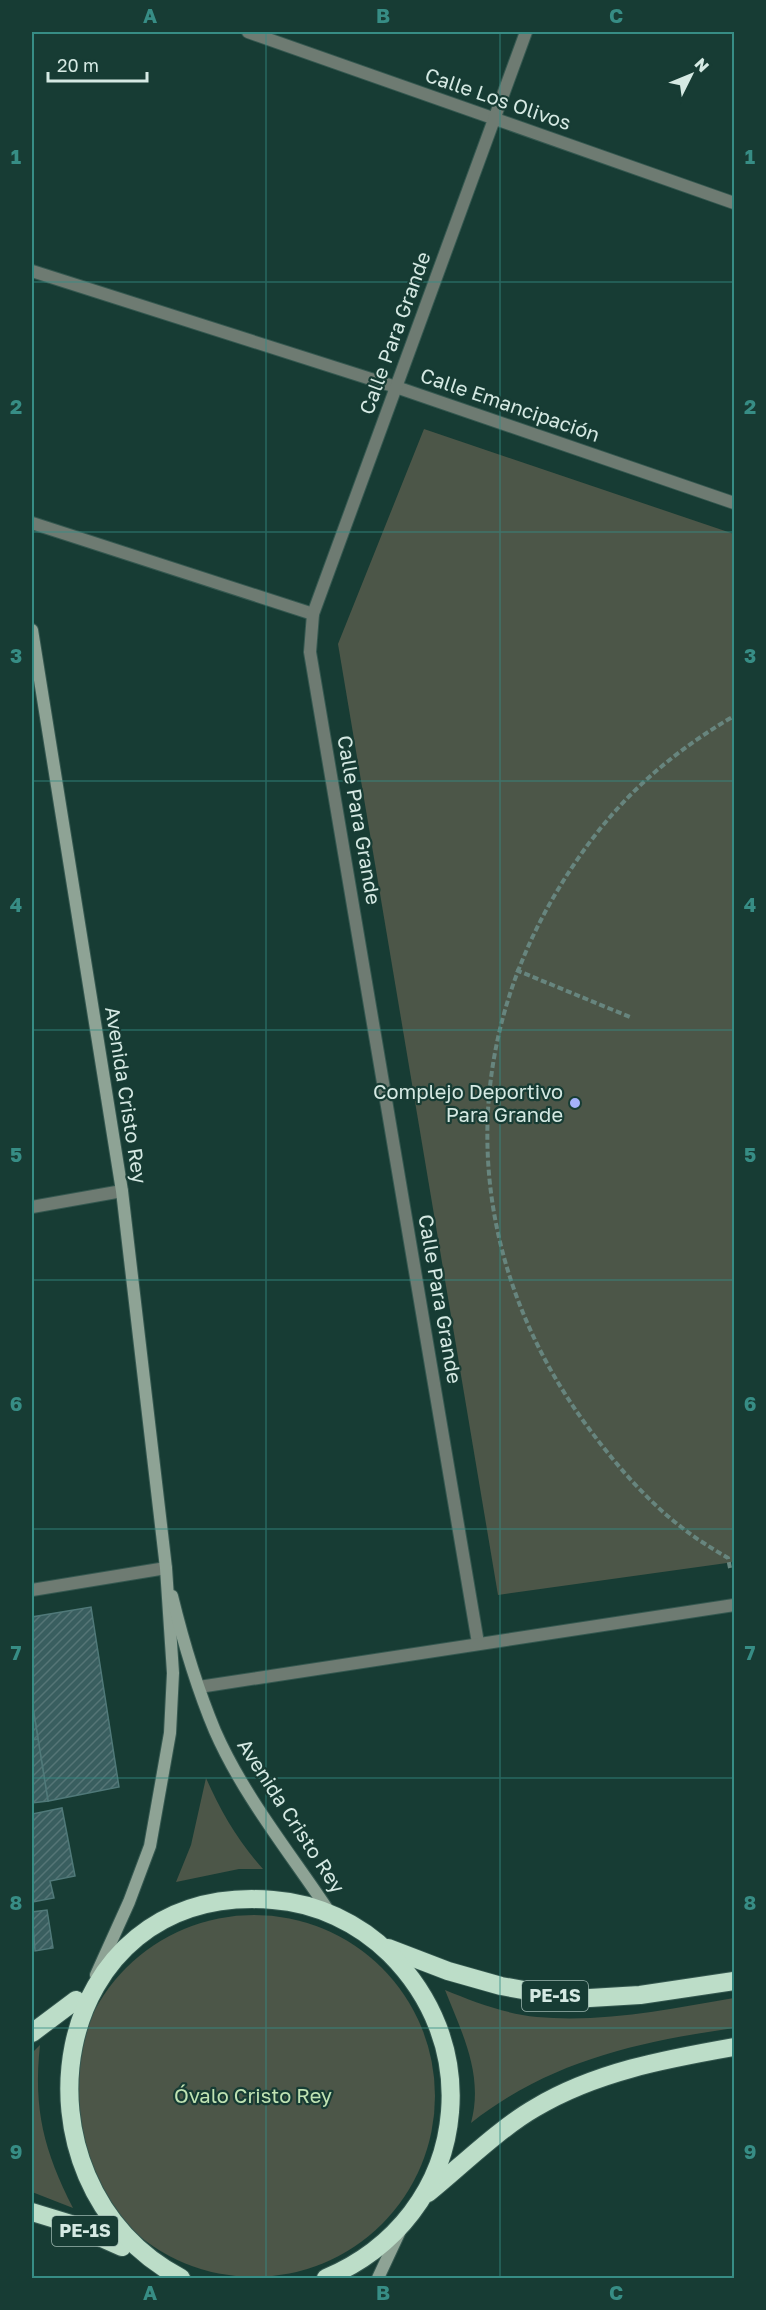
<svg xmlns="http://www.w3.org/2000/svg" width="766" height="2310" font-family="'Golos Text',sans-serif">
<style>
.green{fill:#4c5648}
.building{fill:url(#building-hatch);stroke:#507979;stroke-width:1.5}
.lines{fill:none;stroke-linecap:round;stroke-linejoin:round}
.street-casing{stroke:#355850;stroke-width:14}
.secondary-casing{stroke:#355850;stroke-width:14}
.highway-casing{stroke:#355850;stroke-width:20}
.path{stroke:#67857e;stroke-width:4;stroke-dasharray:6 3;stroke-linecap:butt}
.street{stroke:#6e7b72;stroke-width:12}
.secondary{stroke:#8ea395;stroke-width:12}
.highway{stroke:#bcddc8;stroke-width:18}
.grid{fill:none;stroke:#378d85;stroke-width:1.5;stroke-opacity:0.55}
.poi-dot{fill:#a4b2fc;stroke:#173c34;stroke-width:2}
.labels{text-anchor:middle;stroke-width:4.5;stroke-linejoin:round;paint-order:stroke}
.shield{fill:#173c34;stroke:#9cb5ae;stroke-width:1.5}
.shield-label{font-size:18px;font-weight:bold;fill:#d5e9e3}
.street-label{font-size:20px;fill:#d5e9e3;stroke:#173c34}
.poi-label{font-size:20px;fill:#d5e9e3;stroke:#173c34;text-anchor:end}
.park-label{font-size:20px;fill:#c0e3b3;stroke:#173c34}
.neatline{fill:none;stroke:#378d85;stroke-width:2}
.grid-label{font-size:20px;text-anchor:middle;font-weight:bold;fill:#378d85}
</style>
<defs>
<pattern id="building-hatch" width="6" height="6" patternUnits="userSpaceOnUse" patternTransform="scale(1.5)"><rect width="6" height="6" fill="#395e5f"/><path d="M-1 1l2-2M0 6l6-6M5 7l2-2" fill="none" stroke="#557576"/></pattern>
</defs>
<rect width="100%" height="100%" fill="#173c34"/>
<g class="green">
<polygon points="424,429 734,534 734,1562 498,1595 338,644"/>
<path d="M206 1778C221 1812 238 1841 263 1869H239L176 1882 191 1845Z"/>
<circle cx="254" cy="2096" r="181"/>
<path d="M445 1990C474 2002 506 2014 537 2017 603 2023 670 2009 734 1998V2028C637 2042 550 2061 471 2123 484 2075 462 2033 445 1990Z"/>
<path d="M40 2045C33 2109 44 2151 73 2208L32 2192V2053Z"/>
</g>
<g class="building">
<polygon points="91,1607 119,1787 48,1801 32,1701 32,1617"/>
<polygon points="32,1701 38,1739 32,1740"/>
<polygon points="38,1739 48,1801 32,1803 32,1740"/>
<polygon points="62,1808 75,1876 50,1881 54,1898 32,1902 32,1814"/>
<polygon points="47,1910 53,1948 35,1951 32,1912"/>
</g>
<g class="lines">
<g class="street-casing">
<g id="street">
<polyline points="248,32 734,203"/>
<polyline points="32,271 396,387 734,503"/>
<polyline points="32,523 313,614"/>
<polyline points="32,1207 122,1191"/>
<polyline points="32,1590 166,1568"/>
<polyline points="478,1643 310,652 313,614 526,32"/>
<polyline points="199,1687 734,1605"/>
</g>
</g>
<g class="secondary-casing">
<g id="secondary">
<polyline points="32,630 122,1191 166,1568 173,1673 170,1733 150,1846 129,1902 96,1975"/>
<path d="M172 1596C183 1641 197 1688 215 1731 244 1797 291 1854 330 1913"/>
<polyline points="378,2278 400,2231"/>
</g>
</g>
<g class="highway-casing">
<g id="highway">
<polyline points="388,1948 448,1971 501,1986 573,1999 640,1995 734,1981"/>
<polyline points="32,2033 76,2000"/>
<path d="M428 2193C460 2167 500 2128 535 2108 595 2072 666 2059 734 2047"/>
<polyline points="32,2212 68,2223 122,2247"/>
<path d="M181 2278C0 2182 45 1881 273 1900 316 1903 359 1923 390 1954 432 1996 455 2052 450 2112 444 2188 395 2249 326 2278"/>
</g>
</g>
<g class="path">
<polyline points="516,970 630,1017"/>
<path d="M730 1568 728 1558C713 1549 698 1540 685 1530 648 1502 617 1466 590 1430 470 1270 452 1072 553 898 600 817 654 763 734 716"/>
</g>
<use href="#street" class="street"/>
<use href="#secondary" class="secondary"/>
<use href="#highway" class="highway"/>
</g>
<path class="grid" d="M266 32V2278M500 32V2278M32 282H734M32 532H734M32 781H734M32 1030H734M32 1280H734M32 1529H734M32 1778H734M32 2028H734"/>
<circle class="poi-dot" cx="575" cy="1103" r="6"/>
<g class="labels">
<g class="shield">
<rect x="522" y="1981" width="66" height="30" rx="4.5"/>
<rect x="52" y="2216" width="66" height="30" rx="4.5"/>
</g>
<g class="shield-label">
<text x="555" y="2002">PE-1S</text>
<text x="85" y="2237">PE-1S</text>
</g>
<g class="street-label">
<text transform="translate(498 99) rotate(19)" y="7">Calle Los Olivos</text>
<text transform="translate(395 333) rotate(-70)" y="7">Calle Para Grande</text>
<text transform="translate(510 405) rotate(19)" y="7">Calle Emancipación</text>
<text transform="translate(359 820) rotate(80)" y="7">Calle Para Grande</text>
<text transform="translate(126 1095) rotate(81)" y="7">Avenida Cristo Rey</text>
<text transform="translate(440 1299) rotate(80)" y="7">Calle Para Grande</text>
<text transform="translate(291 1816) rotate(57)" y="7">Avenida Cristo Rey</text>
</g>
<g class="poi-label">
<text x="563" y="1099">Complejo Deportivo<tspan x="563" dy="23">Para Grande</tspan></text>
</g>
<g class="park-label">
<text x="253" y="2103">Óvalo Cristo Rey</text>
</g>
</g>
<rect width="766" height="2310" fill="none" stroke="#173c34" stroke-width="66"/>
<g transform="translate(691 75) rotate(47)" stroke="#173c34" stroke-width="4.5" paint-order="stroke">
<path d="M0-4.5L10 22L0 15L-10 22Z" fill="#d5e9e3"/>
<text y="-9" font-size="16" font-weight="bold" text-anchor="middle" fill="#d5e9e3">N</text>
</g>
<path d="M48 72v9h99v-9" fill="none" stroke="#d5e9e3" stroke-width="3"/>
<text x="57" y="72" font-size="18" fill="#d5e9e3" stroke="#173c34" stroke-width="4.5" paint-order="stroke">20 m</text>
<rect x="33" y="33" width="700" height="2244" class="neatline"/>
<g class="grid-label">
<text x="150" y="23">A</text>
<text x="383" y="23">B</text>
<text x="616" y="23">C</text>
<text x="16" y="164">1</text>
<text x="750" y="164">1</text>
<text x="16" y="414">2</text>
<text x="750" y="414">2</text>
<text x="16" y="663">3</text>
<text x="750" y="663">3</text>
<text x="16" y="912">4</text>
<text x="750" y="912">4</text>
<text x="16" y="1162">5</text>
<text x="750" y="1162">5</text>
<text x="16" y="1411">6</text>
<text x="750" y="1411">6</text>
<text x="16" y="1660">7</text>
<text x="750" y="1660">7</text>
<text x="16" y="1910">8</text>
<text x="750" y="1910">8</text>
<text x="16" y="2159">9</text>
<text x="750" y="2159">9</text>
<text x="150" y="2300">A</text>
<text x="383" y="2300">B</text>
<text x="616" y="2300">C</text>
</g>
</svg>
